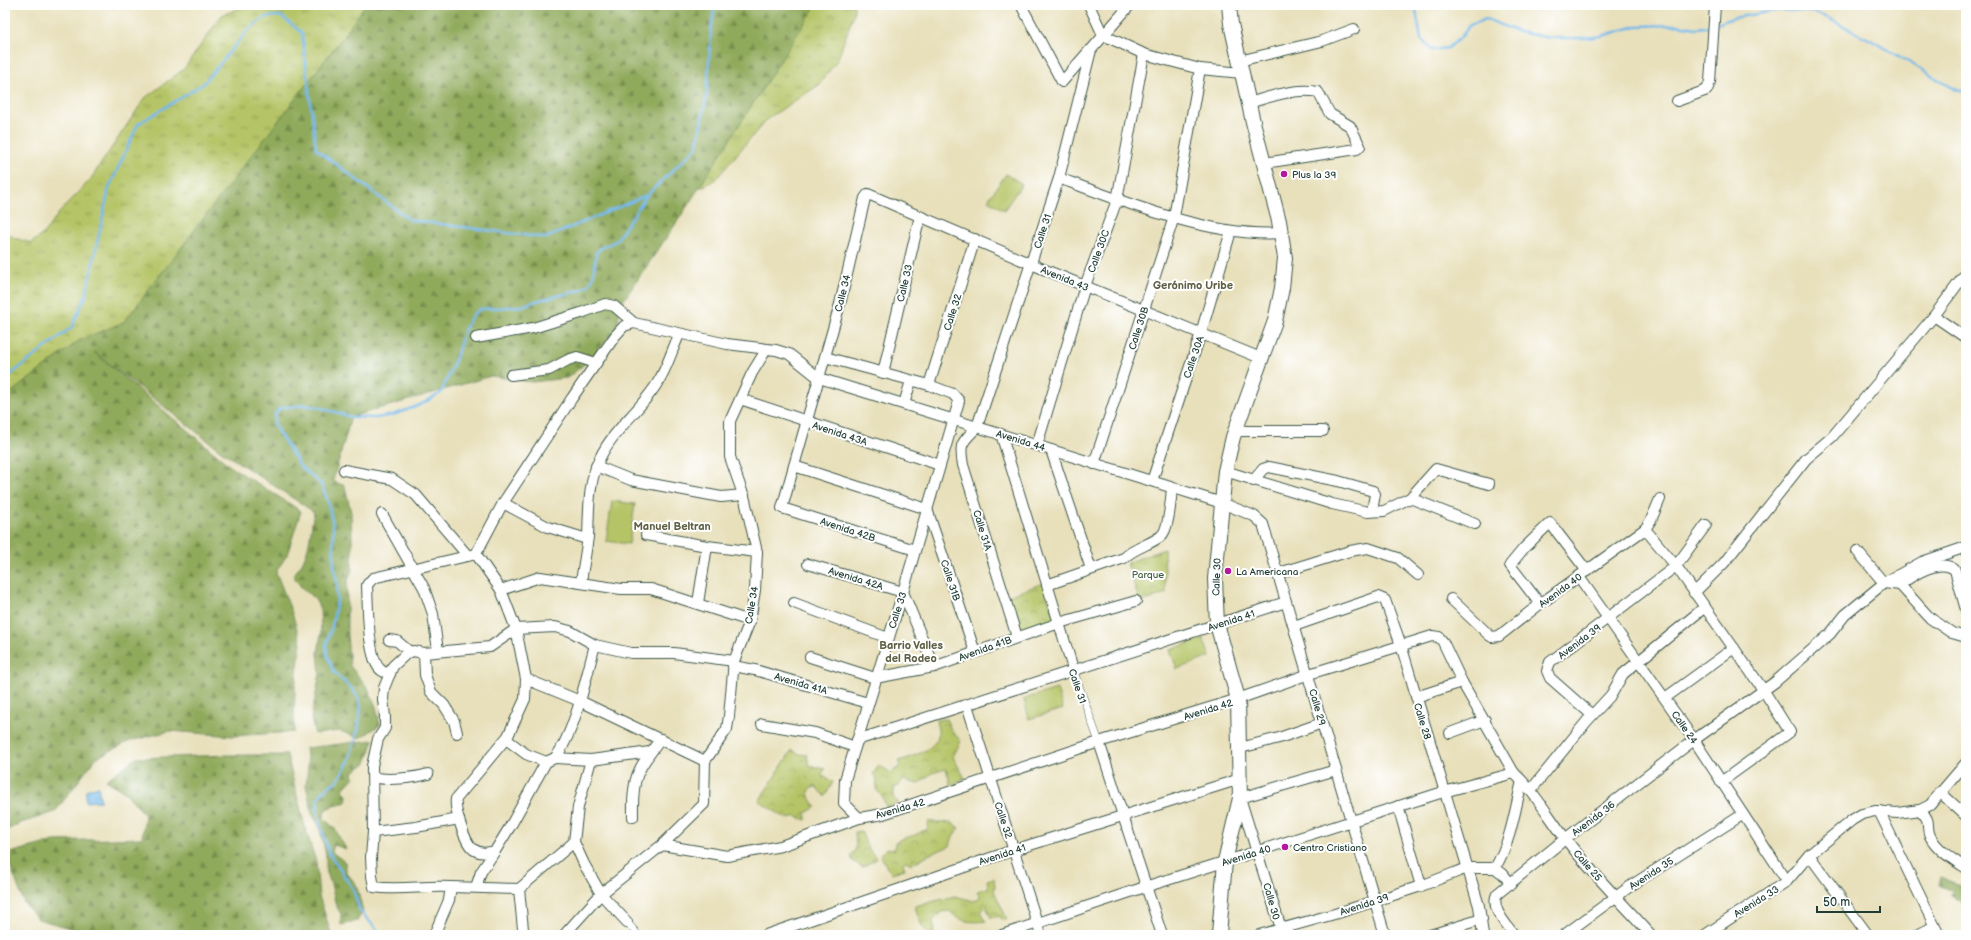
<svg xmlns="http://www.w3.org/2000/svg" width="1971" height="940" font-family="'Balsamiq Sans',sans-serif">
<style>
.grass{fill:url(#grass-tufts);stroke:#6a804d}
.forest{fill:url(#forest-firs);stroke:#587448}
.park{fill:url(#park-crowns);stroke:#6a804d}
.pitch{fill:#b5c466;stroke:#6a804d}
.water{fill:url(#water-ripples);stroke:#487a8e}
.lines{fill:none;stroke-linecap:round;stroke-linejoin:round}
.stream{stroke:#72b8e9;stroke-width:2.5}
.pedestrian-casing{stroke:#3d5548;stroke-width:8}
.minor-casing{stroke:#3d5548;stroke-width:12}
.secondary-casing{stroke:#3d5548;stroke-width:16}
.pedestrian{stroke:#fff;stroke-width:7}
.minor{stroke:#fff;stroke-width:10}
.secondary{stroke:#fff;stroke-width:14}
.poi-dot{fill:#b5179e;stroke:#fff;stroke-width:1.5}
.labels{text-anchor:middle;stroke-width:4;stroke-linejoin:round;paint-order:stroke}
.poi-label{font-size:10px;fill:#1f3d34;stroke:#fff;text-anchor:start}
.street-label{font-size:10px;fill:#1f3d34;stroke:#fff}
.park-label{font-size:10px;fill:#445f40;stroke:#fff}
.neighbourhood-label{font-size:11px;font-weight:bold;fill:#5e6046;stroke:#fff}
</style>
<defs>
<pattern id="grass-tufts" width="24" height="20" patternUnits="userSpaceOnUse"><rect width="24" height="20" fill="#b5c466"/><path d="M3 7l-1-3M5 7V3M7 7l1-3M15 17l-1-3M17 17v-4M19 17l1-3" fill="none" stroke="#93a055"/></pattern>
<pattern id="forest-firs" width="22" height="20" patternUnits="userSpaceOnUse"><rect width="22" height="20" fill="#90aa5b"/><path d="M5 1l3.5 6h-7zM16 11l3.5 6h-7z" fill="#758c4c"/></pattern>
<pattern id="park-crowns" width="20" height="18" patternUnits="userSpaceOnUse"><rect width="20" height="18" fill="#b5c466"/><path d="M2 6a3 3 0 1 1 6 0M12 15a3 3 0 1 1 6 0" fill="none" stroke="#93a055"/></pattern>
<pattern id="water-ripples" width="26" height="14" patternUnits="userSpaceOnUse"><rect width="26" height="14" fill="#72b8e9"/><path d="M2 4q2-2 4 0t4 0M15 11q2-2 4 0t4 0" fill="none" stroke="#5d97be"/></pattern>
</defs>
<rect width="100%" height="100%" fill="#fff"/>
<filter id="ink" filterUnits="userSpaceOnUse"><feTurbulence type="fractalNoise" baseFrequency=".025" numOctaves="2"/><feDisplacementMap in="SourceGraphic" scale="8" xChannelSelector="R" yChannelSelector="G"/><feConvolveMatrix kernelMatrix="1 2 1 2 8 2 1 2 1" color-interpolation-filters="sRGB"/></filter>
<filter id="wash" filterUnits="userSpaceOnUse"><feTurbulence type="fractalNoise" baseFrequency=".012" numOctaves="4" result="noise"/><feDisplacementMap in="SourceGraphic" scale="16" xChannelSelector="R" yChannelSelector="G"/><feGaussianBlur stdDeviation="0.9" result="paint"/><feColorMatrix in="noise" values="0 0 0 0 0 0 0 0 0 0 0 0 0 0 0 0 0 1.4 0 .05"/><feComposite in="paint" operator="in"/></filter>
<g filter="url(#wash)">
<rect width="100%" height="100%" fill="#e8e0bb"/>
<polygon class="grass" points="249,5 854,5 854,13 838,59 819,85 767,119 716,179 702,187 686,189 124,322 5,400 5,232 14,238 31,243 43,234 59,213 90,180 145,98 184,69 222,15"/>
<g class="forest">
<path d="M365 5H816L679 219 621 304 616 330 592 358 567 378 532 382 491 376 351 417 333 481 345 486 351 513 352 540V569L347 584V635L350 666 368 688 376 707 380 725 360 738 339 731 315 734 311 719 320 673 318 653 321 633 320 609 315 599 301 587 293 575C311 556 309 536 314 512L221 451 94 352 230 466 301 511 287 555 276 572 292 613 301 642 295 688 294 732 232 736 170 731 130 741 96 758 55 812 21 823 5 831V397L80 340 124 322 348 30Z"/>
<polygon points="374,740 366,763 353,772 354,777 343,789 347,796 346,802 328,808 324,812 324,818 335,829 346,849 334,845 332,852 346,863 346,872 356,884 363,911 357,921 341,925 341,914 336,906 331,884 326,870 326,855 319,825 312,814 309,799 306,785 308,766 306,748"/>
<polygon points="230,755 287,755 305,827 316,861 319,896 331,933 326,935 90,934 38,919 24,903 6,854 54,841 142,838 145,815 127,794 106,780 136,758"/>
<polygon points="1941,877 1953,883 1966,886 1966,905 1950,894 1953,891 1939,885"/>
</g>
<g class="park">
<polygon points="1164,549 1166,593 1140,603 1127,563"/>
<polygon points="1043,583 1057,622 1018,633 1008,596"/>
<path d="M946 719 952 731 961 741 953 757 965 778 951 786 946 769 932 773 918 784 903 780 898 787H895L893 797 899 803 886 807 883 798 876 789 877 779 873 774 879 765 891 773 900 766 898 761C910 757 934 751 938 736 939 732 937 725 936 720Z"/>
<polygon points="792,750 798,754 807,755 809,765 825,769 821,775 833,782 825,797 816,787 811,788 808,794 816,807 806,813 806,820 795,816 787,819 759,801"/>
<path d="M929 821 940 823 951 822 959 828 952 839 950 846 928 855 912 864 905 861 903 863 905 869 892 873 887 868 880 854 888 848 895 850V842C902 838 908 837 915 835 920 833 922 830 927 830Z"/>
<polygon points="861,831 868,848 877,859 862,867 853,861 851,857 856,849 855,832"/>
<path d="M994 878 995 886 994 891 1007 919 1002 920 1000 916 991 918 986 906 981 911 986 921C972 923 958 922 950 911L941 912 933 921 935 930 932 935C921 930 918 917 915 906L955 896 974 901 980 897 977 891 988 888 987 880Z"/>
</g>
<g class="pitch">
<polygon points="1006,174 1022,184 1004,210 988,200"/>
<polygon points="612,501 635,504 629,544 606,541"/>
<polygon points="1203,638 1210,657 1177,669 1170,650"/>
<polygon points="1057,689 1063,709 1029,719 1024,699"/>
</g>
<polygon class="water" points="98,786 101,801 86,802 86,790"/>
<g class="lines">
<g class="stream">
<polyline points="1415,5 1421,39 1432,50 1448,48 1461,37 1470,25 1486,19 1519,32 1550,38 1587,38 1602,36 1636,26 1677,25 1697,28 1712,26"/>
<polyline points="1717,24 1733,18 1780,10 1812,12 1828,18 1880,45 1951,87 1966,92"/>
<polyline points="5,379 72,327 86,295 109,188 138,124 203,84 248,30 265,17 281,16 302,33 316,149 410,220 546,238 647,195 696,148 707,94 711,29 715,5"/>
<polyline points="382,935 360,911 353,889 329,853 317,814 318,799 324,790 338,780 349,761 358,730 361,707 358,697 352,689 334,672 327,654 326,645 332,626 337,600 337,584 334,564 333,525 328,502 321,484 301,467 277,430 274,422 275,414 280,408 303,405 318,407 351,417 376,418 393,415 420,405 441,393 456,358 463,333 472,315 481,309 523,306 532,302 582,290 589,285 593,278 596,253 601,248 616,241 647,195"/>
</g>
</g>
</g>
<g filter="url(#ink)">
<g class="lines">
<g class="pedestrian-casing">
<g id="pedestrian">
<polyline points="1074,672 1099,742"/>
<polyline points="627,922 638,935"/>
</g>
</g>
<g class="minor-casing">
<g id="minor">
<polyline points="1021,5 1062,82 1089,51"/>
<polyline points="1089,5 1103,35 1144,54 1200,69 1242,73"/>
<polyline points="1239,61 1322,41 1354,29"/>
<polyline points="1677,101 1707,90 1710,82 1715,5"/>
<path d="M1249 103C1269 97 1297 87 1318 92L1330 114 1350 126 1360 146 1357 149 1264 163"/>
<path d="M1059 178C1123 202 1213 238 1281 233"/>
<polyline points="1934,316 1966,273"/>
<polyline points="476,338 533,328 581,313 605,304 614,306 634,323 727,344 776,350 789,354 819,378 1222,503 1254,516 1263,524 1385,935"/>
<polyline points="825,357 929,385 953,394 959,401 903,592 845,780 844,803 859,818"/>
<polyline points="883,373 920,216"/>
<polyline points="511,375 549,370 568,360 577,357 596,363"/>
<polyline points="929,385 975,239"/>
<polyline points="740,399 940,465"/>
<polyline points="904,404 911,381"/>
<polyline points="1236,431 1323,431"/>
<polyline points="1001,434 1074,672"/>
<polyline points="1037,445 1085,286 1117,200 1144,54"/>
<polyline points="1051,450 1091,569"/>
<polyline points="1094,464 1174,217 1200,69"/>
<polyline points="596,466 631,480 721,497 744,495"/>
<polyline points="794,466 927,509 975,652"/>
<polyline points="344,470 392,479 416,495 468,556"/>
<polyline points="1225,471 1332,504 1368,512 1384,511 1410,498 1436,469 1489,484"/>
<polyline points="1152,481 1201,333 1231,231"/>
<polyline points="1253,481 1263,469 1269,467 1338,481 1373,491 1375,494 1372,511"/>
<polyline points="1410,498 1475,524"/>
<polyline points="503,503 548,527 587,539"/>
<polyline points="382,514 424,588 433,614 438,651"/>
<polyline points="1645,529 1676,566 1764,691 1790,732 1721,782"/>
<polyline points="646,535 707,546 757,552"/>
<polyline points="915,550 782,508 840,304 865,198 868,194 1031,264 1263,359"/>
<polyline points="1857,551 1884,583 1900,585 1930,618 1952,633 1966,637"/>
<polyline points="808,564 903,592 934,667"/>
<polyline points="1279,573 1350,551 1368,548 1398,558 1418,575"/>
<polyline points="1579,577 1694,740 1787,881"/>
<path d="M581 582C583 568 586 552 588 537 589 514 588 487 597 465 609 432 640 412 658 382 667 368 672 350 679 335"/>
<path d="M1047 585 1124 558C1135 547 1150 545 1161 536 1169 530 1171 498 1172 488"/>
<path d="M1900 585C1912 575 1941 557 1955 570L1966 610"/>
<polyline points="501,590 540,577 621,589 651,589 750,621"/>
<polyline points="1694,593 1724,563 1806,459 1832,437 1934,316 1966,338"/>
<polyline points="1451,599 1489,635 1492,637 1499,636 1540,604 1645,529 1651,520 1660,499"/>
<polyline points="698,603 707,546"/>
<polyline points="794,603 888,638"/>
<polyline points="1540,604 1510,565 1524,548 1550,523 1587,571"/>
<polyline points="1294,626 1378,597 1385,600 1401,645 1479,906 1483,935"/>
<path d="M1017 637 963 465C959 442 962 443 977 427L1059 178 1091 50 1130 5"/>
<polyline points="389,640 397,641 410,652"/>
<path d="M595 645C586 677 575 733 555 758L591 760 578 807 574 842 584 864 601 894 627 922"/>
<polyline points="424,653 425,675 431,692 444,705 454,721 457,733"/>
<polyline points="810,657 875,678 934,667 1059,623 1136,601"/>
<polyline points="733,666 755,670 868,703"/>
<path d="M390 674C387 673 383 672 381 670 367 660 368 602 367 585L373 578 476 554"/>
<polyline points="526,679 580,701 705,761"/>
<polyline points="1416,697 1462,682"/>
<polyline points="1665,698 1734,648"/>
<polyline points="967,705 1041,935"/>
<polyline points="1592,715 1550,678 1547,671 1550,662 1676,566 1706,525"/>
<polyline points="762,724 815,733 855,747"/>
<polyline points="1450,733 1485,720"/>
<polyline points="506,739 526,754 546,762"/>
<polyline points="857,740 1286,602"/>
<polyline points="1099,742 1162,935"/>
<polyline points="1240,748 1279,738 1322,723"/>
<path d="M555 758 546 762 511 825 495 851C487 853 480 854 473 849 465 843 454 809 456 799L508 736 525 699 526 679 516 629 501 590 476 554 503 503 572 398 615 336 624 326 634 323"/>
<polyline points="591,760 650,752"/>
<path d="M373 777C386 781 415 778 428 774"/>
<polyline points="1531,790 1587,721 1611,695 1623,674 1705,607"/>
<polyline points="1940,792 1966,816"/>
<polyline points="1398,806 1421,886"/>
<path d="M1920 810C1933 823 1925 825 1930 836 1937 850 1954 860 1966 868"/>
<polyline points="1879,811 1939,935"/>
<path d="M633 817C632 778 636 770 661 739"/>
<polyline points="373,832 416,827 459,819"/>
<polyline points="662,845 727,856 781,846 859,818 883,814 1099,742 1238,699 1309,674 1432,636 1439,637 1443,642 1462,682 1514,773"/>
<polyline points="1809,855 1868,935"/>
<path d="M1495 868C1511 841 1515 810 1522 781"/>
<polyline points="451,887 519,889 574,842"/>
<polyline points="476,887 481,872 495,851"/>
<polyline points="519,889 523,929 525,935"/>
<path d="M434 935 449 900 451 887C426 885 399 891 374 887L372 876 371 857 373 832 372 766 378 739 385 728V717L383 699 384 688 393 666 406 654 413 651 424 653 490 647 516 629 555 627 570 631 595 645 631 653H674L734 661"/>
<polyline points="564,935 601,894 662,845 704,804 705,761 727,729 729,716 734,661 750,621 755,590 757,552 745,500 730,457 730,421 752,373 766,350"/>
<polyline points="766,935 1014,850 1240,779"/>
<path d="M1002 935 1145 887 1440 793 1514 773C1535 792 1548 816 1565 838 1591 873 1623 903 1651 935"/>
<polyline points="1259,935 1338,913 1421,886 1467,868 1495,868 1503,874 1511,884"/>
<polyline points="1283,935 1240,798 1336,770"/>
<polyline points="1430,935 1482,919"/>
<path d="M1514 935C1506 924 1490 908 1497 894L1565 839 1694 740 1775 682 1830 634 1845 615 1884 583 1922 562 1966 547"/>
<polyline points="1564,935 1632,885 1742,815"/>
<polyline points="1705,935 1787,881 1809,855 1852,820 1862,814 1875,811 1897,813 1920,810 1930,805 1966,763"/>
<polyline points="1917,935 1933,927"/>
</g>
</g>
<g class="secondary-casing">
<polyline id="secondary" points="1219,935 1225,861 1240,798 1238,699 1217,624 1215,579 1225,471 1233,437 1275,321 1282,288 1285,258 1279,221 1253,122 1231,24 1229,5"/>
</g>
<use href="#pedestrian" class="pedestrian"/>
<use href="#minor" class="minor"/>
<use href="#secondary" class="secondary"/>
</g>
</g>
<g class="poi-dot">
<circle cx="1284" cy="174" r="4"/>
<circle cx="1228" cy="571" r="4"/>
<circle cx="1285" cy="847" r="4"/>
</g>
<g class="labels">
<g class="poi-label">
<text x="1292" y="178">Plus la 39</text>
<text x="1236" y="575">La Americana</text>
<text x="1293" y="851">Centro Cristiano</text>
</g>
<g class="street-label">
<text transform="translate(1042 231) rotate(-72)" y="4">Calle 31</text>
<text transform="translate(1098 251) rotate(-70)" y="4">Calle 30C</text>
<text transform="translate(1065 278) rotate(22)" y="4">Avenida 43</text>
<text transform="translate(904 283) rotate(-77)" y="4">Calle 33</text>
<text transform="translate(842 293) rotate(-76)" y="4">Calle 34</text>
<text transform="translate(952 312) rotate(-72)" y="4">Calle 32</text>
<text transform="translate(1138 328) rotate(-72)" y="4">Calle 30B</text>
<text transform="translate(1193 357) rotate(-71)" y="4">Calle 30A</text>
<text transform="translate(840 433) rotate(18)" y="4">Avenida 43A</text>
<text transform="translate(1021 440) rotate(17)" y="4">Avenida 44</text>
<text transform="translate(848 529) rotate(18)" y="4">Avenida 42B</text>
<text transform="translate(983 530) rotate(73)" y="4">Calle 31A</text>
<text transform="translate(1216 577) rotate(-88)" y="4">Calle 30</text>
<text transform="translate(856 578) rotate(17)" y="4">Avenida 42A</text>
<text transform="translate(951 580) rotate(72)" y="4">Calle 31B</text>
<text transform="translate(1560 590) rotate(-36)" y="4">Avenida 40</text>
<text transform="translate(751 605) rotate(-80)" y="4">Calle 34</text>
<text transform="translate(897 610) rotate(-72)" y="4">Calle 33</text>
<text transform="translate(1231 620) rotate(-18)" y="4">Avenida 41</text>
<text transform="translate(1579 641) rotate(-37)" y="4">Avenida 39</text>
<text transform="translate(985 648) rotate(-20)" y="4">Avenida 41B</text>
<text transform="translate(801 683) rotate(16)" y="4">Avenida 41A</text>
<text transform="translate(1078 686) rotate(71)" y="4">Calle 31</text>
<text transform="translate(1318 707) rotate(74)" y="4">Calle 29</text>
<text transform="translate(1208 709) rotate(-17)" y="4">Avenida 42</text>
<text transform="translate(1423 721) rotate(73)" y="4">Calle 28</text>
<text transform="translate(1685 727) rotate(55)" y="4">Calle 24</text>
<text transform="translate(900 808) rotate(-16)" y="4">Avenida 42</text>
<text transform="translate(1593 818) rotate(-37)" y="4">Avenida 36</text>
<text transform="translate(1004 820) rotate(72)" y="4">Calle 32</text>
<text transform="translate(1002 854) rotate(-18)" y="4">Avenida 41</text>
<text transform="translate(1246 855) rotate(-17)" y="4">Avenida 40</text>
<text transform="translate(1588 865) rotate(49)" y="4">Calle 25</text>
<text transform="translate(1651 873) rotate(-33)" y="4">Avenida 35</text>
<text transform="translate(1272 901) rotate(74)" y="4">Calle 30</text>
<text transform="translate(1756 901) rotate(-32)" y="4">Avenida 33</text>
<text transform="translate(1364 904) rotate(-18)" y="4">Avenida 39</text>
</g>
<g class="park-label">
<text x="1148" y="578">Parque</text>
</g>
<g class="neighbourhood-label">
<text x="1193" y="289">Gerónimo Uribe</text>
<text x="672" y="530">Manuel Beltran</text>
<text x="911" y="649">Barrio Valles<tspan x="911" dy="13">del Rodeo</tspan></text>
</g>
</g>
<rect width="1971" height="940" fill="none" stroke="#fff" stroke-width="20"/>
<path d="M1817 906v6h63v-6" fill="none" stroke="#1f3d34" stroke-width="2"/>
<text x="1823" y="906" font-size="12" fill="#1f3d34" stroke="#ffffff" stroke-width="3" paint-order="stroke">50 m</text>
</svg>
